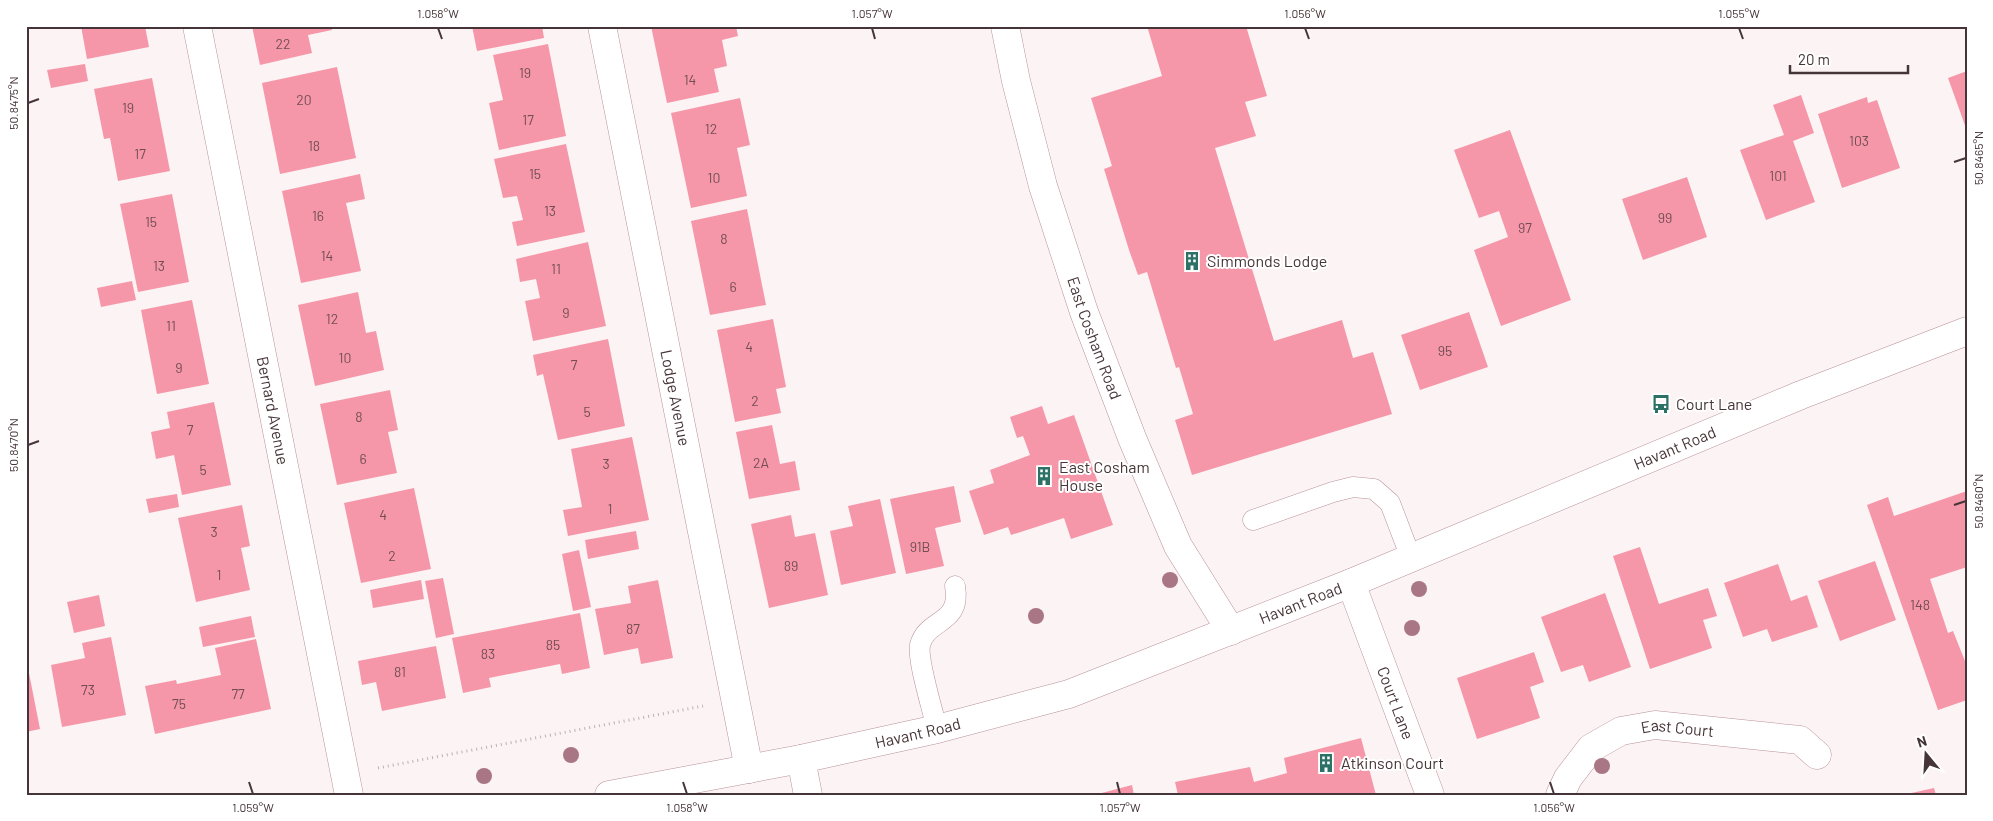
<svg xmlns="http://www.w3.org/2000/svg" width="1993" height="821" font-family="Barlow,sans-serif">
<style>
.building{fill:#f697a9}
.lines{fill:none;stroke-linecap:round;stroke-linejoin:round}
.service-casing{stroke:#b99298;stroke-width:21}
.minor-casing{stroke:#b99298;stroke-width:29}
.tertiary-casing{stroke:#b99298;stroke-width:29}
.path{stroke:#bdb1b3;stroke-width:3;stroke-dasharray:1 4;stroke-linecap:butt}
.service{stroke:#fff;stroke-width:20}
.minor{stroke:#fff;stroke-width:28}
.tertiary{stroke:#fff;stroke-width:28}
.tree{fill:#a87685}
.ticks{fill:none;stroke:#463538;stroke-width:2}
.labels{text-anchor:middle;stroke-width:4;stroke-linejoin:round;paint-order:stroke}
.number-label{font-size:14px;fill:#724e54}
.poi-label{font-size:16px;fill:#463538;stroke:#fff;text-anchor:start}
.street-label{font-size:16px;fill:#463538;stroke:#fff}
.neatline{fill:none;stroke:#463538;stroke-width:2}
.ticks-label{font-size:12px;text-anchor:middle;fill:#463538}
</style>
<rect width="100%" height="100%" fill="#fcf3f4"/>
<g class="building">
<polygon points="81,26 145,26 149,47 87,59"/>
<polygon points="252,26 331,26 332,30 308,35 312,53 260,65"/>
<polygon points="472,26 542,26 544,38 477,51"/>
<polygon points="651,26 736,26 738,36 722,40 727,66 714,69 719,92 667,103"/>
<polygon points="1147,26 1246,26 1267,96 1245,102 1256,136 1215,148 1274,341 1342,320 1353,358 1373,352 1392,414 1192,475 1175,420 1193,414 1179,367 1176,368 1147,272 1138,275 1129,250 1104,169 1112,166 1091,98 1162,76"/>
<polygon points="548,44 566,136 499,150 489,103 503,100 493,55"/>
<polygon points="85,64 88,81 51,88 47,70"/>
<polygon points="337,67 356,158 280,174 262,83"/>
<polygon points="1967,71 1967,131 1948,78"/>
<polygon points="152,78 170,171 118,181 110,138 104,139 94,89"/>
<polygon points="1801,95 1814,133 1793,141 1815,202 1766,220 1740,150 1784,135 1773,105"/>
<polygon points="1867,97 1868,103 1877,100 1900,168 1842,188 1818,114"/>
<polygon points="740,98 750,145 737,148 747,196 691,208 671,113"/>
<polygon points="1510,130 1571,300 1501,326 1474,250 1508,237 1499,211 1479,218 1454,150"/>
<polygon points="566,144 585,232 517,246 512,222 523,220 517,196 503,198 494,159"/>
<polygon points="360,174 365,199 346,203 361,271 301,283 282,191"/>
<polygon points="1687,177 1707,237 1643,260 1622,199"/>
<polygon points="172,194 189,282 138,292 120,204"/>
<polygon points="747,209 766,305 710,315 691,221"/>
<polygon points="588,242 606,326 533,341 525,301 540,298 536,279 520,282 516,259"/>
<polygon points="132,281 136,300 101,307 97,288"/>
<polygon points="358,292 366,333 376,331 384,370 315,386 298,305"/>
<polygon points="192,300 209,384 157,394 141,310"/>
<polygon points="1469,312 1488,367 1420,390 1401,335"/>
<polygon points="773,319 786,387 776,389 781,413 735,422 717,330"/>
<polygon points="608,339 625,426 558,440 543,374 537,376 533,355"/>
<polygon points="390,390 398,430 388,432 397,473 337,485 320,404"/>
<polygon points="214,402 231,485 182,495 174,455 156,459 151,432 170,428 167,412"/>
<polygon points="1042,406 1048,424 1074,415 1113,525 1071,539 1064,518 1011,535 1008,527 984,535 969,491 994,483 990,470 1030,455 1023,436 1017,438 1010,417"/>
<polygon points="772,425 780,464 795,461 800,490 749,499 736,432"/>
<polygon points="632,437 649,520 568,536 563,510 582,507 571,449"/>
<polygon points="954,486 961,522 935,528 944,566 906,574 890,499"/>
<polygon points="414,488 431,569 361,583 344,503"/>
<polygon points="1967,491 1967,567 1930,579 1948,633 1953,631 1967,666 1967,700 1938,710 1867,505 1888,497 1894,516"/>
<polygon points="177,494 179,507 149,513 146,499"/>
<polygon points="880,499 896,573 841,585 830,531 853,526 848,506"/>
<polygon points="242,505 250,546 241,548 250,590 196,602 178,518"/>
<polygon points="791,515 795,537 815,533 828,595 769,608 751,524"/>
<polygon points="636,531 639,549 588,559 585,540"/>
<polygon points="1640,547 1659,604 1708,588 1717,616 1703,620 1712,648 1650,669 1613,556"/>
<polygon points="579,550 591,607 573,611 562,554"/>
<polygon points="1875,561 1896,620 1840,641 1818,581"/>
<polygon points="1778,564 1791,601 1807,595 1818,627 1772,642 1767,629 1743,637 1724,583"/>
<polygon points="443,578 454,634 436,638 425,581"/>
<polygon points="421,580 424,599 373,608 370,590"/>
<polygon points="658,580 673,658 641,664 638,648 604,655 595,609 631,603 628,586"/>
<polygon points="1605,593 1631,667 1589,682 1583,665 1561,672 1541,617"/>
<polygon points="99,595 105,626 74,633 67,602"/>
<polygon points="580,613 590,668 562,674 560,664 489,678 491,687 463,693 452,638"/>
<polygon points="251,616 255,637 203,647 199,627"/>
<polygon points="111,637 126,715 62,727 51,665 85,658 82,643"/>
<polygon points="256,639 271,709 155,734 145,686 176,680 177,684 221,675 215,648"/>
<polygon points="436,646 446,698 382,711 376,682 362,685 358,661"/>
<polygon points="1534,652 1544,682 1530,687 1540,718 1477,739 1457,678"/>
<polygon points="28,668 40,729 26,732 26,669"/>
<polygon points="1361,738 1376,795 1178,795 1175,782 1250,767 1254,782 1287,773 1284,758"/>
<polygon points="1132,785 1134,795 1098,795 1098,794"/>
<polygon points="1934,788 1936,795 1907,795 1907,794"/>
</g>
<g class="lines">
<g class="service-casing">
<g id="service">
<polyline points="1253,520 1333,492 1353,487 1374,489 1390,503 1411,558"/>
<path d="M937 729C933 711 917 660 920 645 927 618 962 625 955 586"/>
</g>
</g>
<g class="minor-casing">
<g id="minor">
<path id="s1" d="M197 26 349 795"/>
<path id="s2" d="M602 26 749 769"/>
<path id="s3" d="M1005 26 1016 81 1043 186 1084 312 1132 438 1178 546 1231 631"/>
<path id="s4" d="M1351 583 1430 795"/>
<polyline points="801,759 808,795"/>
<path id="s5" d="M1560 795 1568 778 1591 748 1621 731 1655 725 1800 740 1817 755"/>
</g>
</g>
<g class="tertiary-casing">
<g id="tertiary">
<path id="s6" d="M609 795 801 759 937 729 1069 694 1351 583 1801 395 1967 331"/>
</g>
</g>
<polyline class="path" points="378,768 703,706"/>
<use href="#service" class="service"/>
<use href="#minor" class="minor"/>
<use href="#tertiary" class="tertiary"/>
</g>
<g class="tree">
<circle cx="1170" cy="580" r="8"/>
<circle cx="1419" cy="589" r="8"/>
<circle cx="1036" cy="616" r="8"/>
<circle cx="1412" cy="628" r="8"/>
<circle cx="571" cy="755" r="8"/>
<circle cx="1602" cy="766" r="8"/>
<circle cx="484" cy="776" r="8"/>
</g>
<path class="ticks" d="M438 28 442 39M872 28 875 39M1305 28 1309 39M1739 28 1743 39M28 103 39 99M1954 162 1966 158M28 445 39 441M1954 505 1966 501M249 782 253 794M683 782 687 794M1117 782 1120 794M1550 782 1554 794"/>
<defs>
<g id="building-bare" transform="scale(1.5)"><path d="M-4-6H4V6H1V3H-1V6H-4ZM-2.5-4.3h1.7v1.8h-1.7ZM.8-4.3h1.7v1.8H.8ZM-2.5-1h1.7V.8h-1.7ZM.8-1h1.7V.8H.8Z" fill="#2c7165" stroke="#fff" stroke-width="2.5" paint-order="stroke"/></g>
<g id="bus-bare" transform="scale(1.5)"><path d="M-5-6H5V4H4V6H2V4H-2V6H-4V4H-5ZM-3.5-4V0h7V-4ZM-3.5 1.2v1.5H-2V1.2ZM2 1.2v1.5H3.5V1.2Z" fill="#2c7165" stroke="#fff" stroke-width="2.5" paint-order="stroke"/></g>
</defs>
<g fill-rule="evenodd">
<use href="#building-bare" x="1192" y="261"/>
<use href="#bus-bare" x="1661" y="404"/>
<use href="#building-bare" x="1044" y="476"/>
<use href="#building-bare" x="1326" y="763"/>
</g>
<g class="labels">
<g class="number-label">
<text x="283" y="49">22</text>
<text x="525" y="78">19</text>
<text x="690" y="85">14</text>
<text x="304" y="105">20</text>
<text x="128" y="113">19</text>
<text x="528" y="125">17</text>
<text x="711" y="134">12</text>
<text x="1859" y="146">103</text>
<text x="314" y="151">18</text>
<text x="140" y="159">17</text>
<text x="535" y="179">15</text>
<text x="1778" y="181">101</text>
<text x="714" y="183">10</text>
<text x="550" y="216">13</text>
<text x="318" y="221">16</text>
<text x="1665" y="223">99</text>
<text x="151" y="227">15</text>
<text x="1525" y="233">97</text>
<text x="724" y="244">8</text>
<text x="327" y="261">14</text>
<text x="159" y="271">13</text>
<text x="556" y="274">11</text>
<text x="733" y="292">6</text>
<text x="566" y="318">9</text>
<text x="332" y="324">12</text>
<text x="171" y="331">11</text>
<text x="749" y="352">4</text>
<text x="1445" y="356">95</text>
<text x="345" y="363">10</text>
<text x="574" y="370">7</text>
<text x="179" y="373">9</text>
<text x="755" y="406">2</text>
<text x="587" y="417">5</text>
<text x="359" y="422">8</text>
<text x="190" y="435">7</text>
<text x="363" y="464">6</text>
<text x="761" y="468">2A</text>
<text x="606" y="469">3</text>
<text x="203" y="475">5</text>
<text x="610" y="514">1</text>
<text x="383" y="520">4</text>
<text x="214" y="537">3</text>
<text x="920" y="552">91B</text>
<text x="392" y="561">2</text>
<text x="791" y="571">89</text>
<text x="219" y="580">1</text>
<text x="1920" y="610">148</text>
<text x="633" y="634">87</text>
<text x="553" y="650">85</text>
<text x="488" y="659">83</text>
<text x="400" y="677">81</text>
<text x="88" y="695">73</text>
<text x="238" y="699">77</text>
<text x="179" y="709">75</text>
</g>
<g class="poi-label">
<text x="1207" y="267">Simmonds Lodge</text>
<text x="1676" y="410">Court Lane</text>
<text x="1059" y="473">East Cosham<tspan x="1059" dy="18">House</tspan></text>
<text x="1341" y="769">Atkinson Court</text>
</g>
<g class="street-label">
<text dy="6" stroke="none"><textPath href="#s3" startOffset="325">East Cosham Road</textPath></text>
<text dy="6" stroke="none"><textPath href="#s2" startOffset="379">Lodge Avenue</textPath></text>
<text dy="6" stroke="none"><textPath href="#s1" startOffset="392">Bernard Avenue</textPath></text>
<text dy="6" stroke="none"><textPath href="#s6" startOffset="1125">Havant Road</textPath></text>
<text dy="6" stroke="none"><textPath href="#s6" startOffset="720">Havant Road</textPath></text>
<text dy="6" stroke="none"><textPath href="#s4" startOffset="128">Court Lane</textPath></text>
<text dy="6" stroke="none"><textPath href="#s5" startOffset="148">East Court</textPath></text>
<text dy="6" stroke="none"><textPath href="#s6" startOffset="315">Havant Road</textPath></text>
</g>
</g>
<rect width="1993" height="821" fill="none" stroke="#ffffff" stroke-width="55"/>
<g transform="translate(1926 754) rotate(342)" stroke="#ffffff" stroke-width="4" paint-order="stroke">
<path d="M0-4L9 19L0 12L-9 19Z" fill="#463538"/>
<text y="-8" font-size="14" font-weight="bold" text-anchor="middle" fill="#463538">N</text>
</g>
<path d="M1790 65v8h118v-8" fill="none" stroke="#463538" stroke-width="2.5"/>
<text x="1798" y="65" font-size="15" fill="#463538" stroke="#ffffff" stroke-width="4" paint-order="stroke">20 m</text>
<rect x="28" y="28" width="1938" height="766" class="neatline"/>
<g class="ticks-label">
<text x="438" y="18">1.058°W</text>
<text x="872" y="18">1.057°W</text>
<text x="1305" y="18">1.056°W</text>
<text x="1739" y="18">1.055°W</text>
<text transform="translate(14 103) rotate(-90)" y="4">50.8475°N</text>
<text transform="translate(1979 158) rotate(-90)" y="4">50.8465°N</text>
<text transform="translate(14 445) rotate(-90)" y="4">50.8470°N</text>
<text transform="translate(1979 501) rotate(-90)" y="4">50.8460°N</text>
<text x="253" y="812">1.059°W</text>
<text x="687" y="812">1.058°W</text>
<text x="1120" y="812">1.057°W</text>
<text x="1554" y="812">1.056°W</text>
</g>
</svg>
